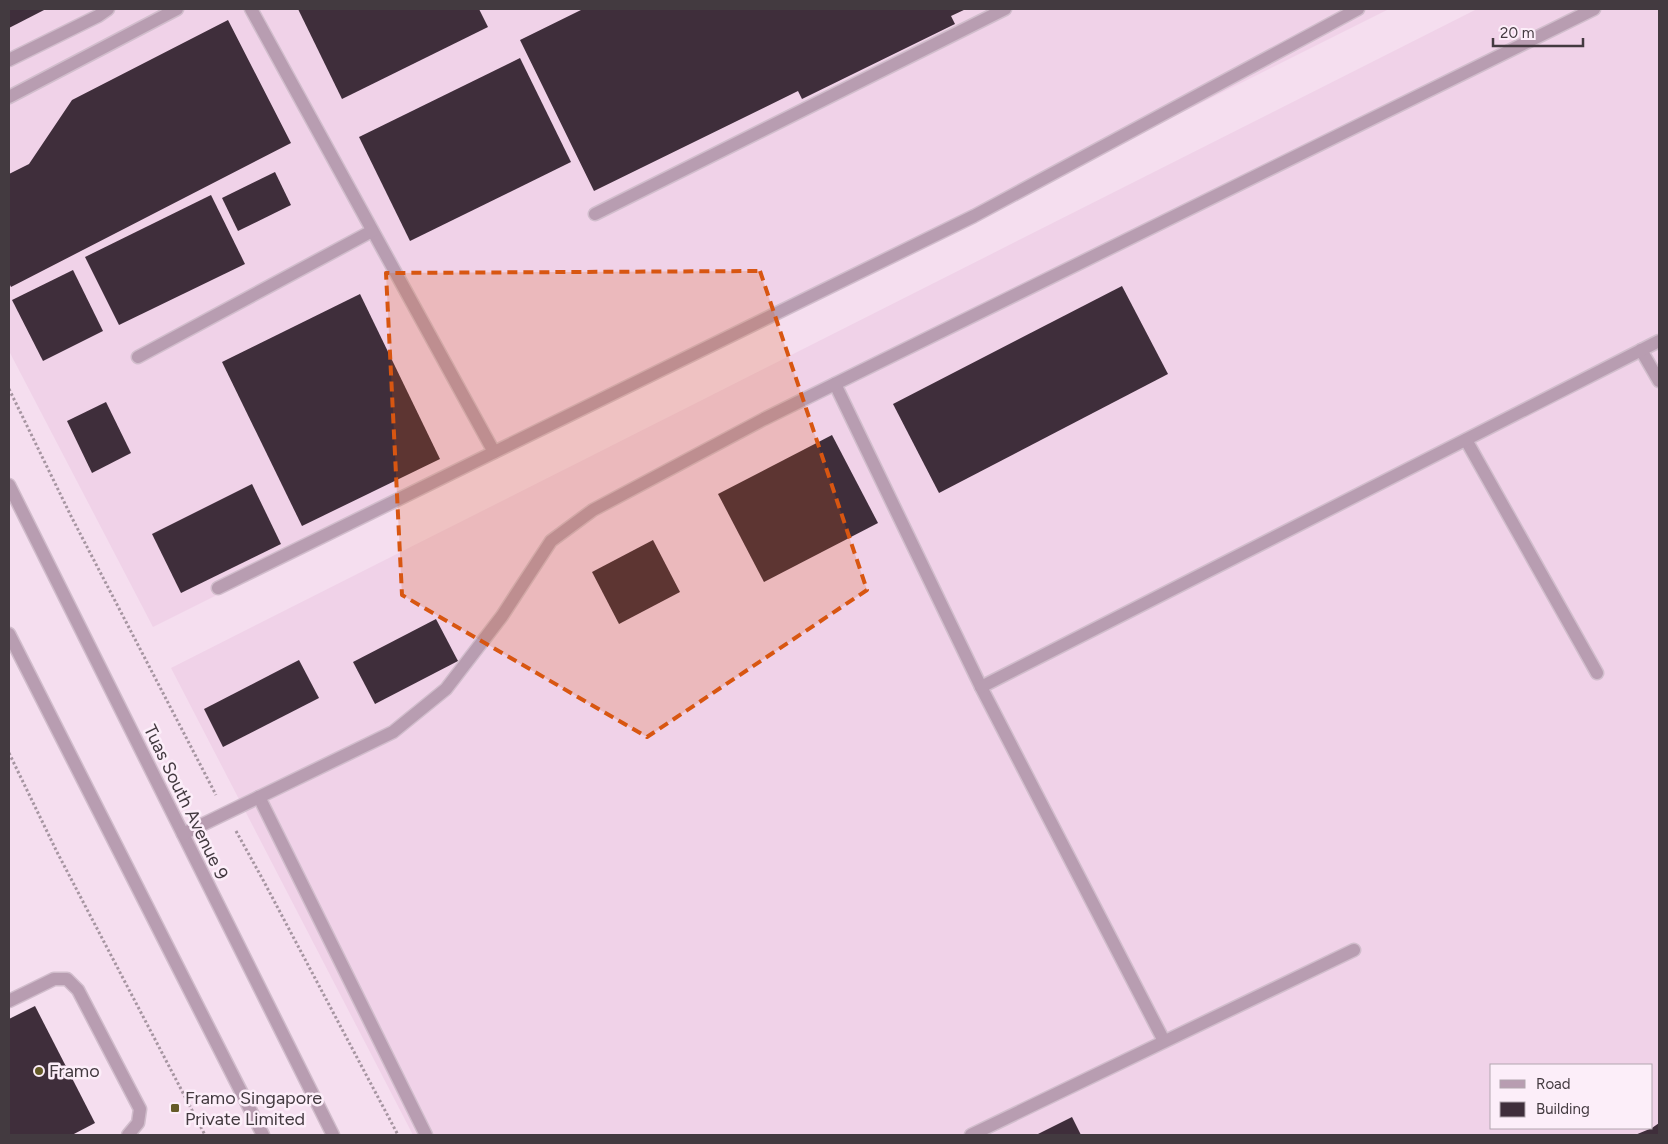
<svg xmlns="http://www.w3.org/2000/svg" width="1668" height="1144" font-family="Figtree,sans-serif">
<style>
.built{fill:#f0d2e8;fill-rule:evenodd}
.building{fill:#3f2e3b}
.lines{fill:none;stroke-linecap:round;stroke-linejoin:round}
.minor-casing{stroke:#d1bdcc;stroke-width:15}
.path{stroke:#a695a1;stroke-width:3;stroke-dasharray:2.5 2.5;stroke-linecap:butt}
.minor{stroke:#b89db1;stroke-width:12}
.marked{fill:#d85611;fill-opacity:0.2;stroke:#d85611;stroke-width:4;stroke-dasharray:10 6;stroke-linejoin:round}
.poi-dot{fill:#655b28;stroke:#fceef9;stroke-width:2}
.labels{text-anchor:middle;stroke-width:5;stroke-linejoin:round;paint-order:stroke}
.street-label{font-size:18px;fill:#433a40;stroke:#fceef9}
.poi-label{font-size:18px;fill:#433a40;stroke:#fceef9;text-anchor:start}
</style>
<rect width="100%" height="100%" fill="#f5deef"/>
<g class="built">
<polygon points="9,9 1389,9 153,627 9,351"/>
<path d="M1477 9H1659V1135H413L171 668ZM1492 1065H1652V1128H1492Z"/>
</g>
<g class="building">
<polygon points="9,9 46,9 9,28"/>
<polygon points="298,9 479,9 488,27 342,99"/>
<polygon points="583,9 966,9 951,16 955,24 802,99 798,91 594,191 520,40"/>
<polygon points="228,20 291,143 11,287 9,283 9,174 29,164 72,100"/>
<polygon points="520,58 571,162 410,241 359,137"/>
<polygon points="275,172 291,205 238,231 222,198"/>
<polygon points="211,195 245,264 119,325 85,257"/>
<polygon points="73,270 103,331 43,361 12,300"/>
<polygon points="1122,286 1168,374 939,493 893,404"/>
<polygon points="360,294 440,459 302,526 222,362"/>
<polygon points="106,402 131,453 92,473 67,421"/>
<polygon points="832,435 878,523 764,582 718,494"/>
<polygon points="252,484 281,544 181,593 152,534"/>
<polygon points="653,540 680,592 619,624 592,572"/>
<polygon points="436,619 458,661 375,704 353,662"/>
<polygon points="299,660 319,698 223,747 204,709"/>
<polygon points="35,1006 95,1123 72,1135 9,1135 9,1019"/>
<polygon points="1072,1117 1081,1135 1036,1135"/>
<polygon points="1659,1123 1659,1135 1635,1135 1652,1128"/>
</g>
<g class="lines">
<g class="minor-casing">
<g id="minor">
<polyline points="251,9 494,452"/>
<polyline points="9,60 98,16 108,9"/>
<polyline points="9,97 177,9"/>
<polyline points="595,214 1005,9"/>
<polyline points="1641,350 1659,381"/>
<polyline points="138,357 372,231"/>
<polyline points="835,384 981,687 1164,1041"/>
<polyline points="1466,440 1597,673"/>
<polyline points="9,485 333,1135"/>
<polyline points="218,588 974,216 1358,9"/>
<polyline points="9,634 263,1135"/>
<polyline points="981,687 1659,341"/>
<polyline points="259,797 426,1135"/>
<polyline points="183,834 393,732 446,689 502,616 551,541 593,510 764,419 1594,9"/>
<polyline points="9,1001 54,979 67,979 78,990 140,1109 138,1123 128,1135"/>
<polyline points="971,1135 1354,950"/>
</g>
</g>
<g class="path">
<polyline points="9,389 72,518 216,795"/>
<polyline points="9,753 57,852 205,1135"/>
<polyline points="236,831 262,878 398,1135"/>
</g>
<use href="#minor" class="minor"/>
</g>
<path class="marked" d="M760 271 867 590 647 737 402 595 386 273Z"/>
<g class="poi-dot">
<circle cx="39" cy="1071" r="5"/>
<rect x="170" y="1103" width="10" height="10" rx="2.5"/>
</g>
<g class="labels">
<g class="street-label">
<text transform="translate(186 802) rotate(64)" y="6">Tuas South Avenue 9</text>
</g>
<g class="poi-label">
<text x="49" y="1077">Framo</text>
<text x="185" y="1104">Framo Singapore<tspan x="185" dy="21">Private Limited</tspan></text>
</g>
</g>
<rect width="1668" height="1144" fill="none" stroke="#433a40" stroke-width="20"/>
<rect x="1490" y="1064" width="162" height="65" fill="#fceef9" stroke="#b2a6af"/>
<rect x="1500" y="1080" width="25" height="8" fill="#b89db1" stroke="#b2a6af"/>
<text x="1536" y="1089" font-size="15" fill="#433a40">Road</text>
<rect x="1500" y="1102" width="25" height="15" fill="#3f2e3b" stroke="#b2a6af"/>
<text x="1536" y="1114" font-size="15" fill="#433a40">Building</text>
<path d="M1493 38v8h90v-8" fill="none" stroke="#433a40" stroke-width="2.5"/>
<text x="1500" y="38" font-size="15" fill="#433a40" stroke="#fceef9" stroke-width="4" paint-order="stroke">20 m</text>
</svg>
